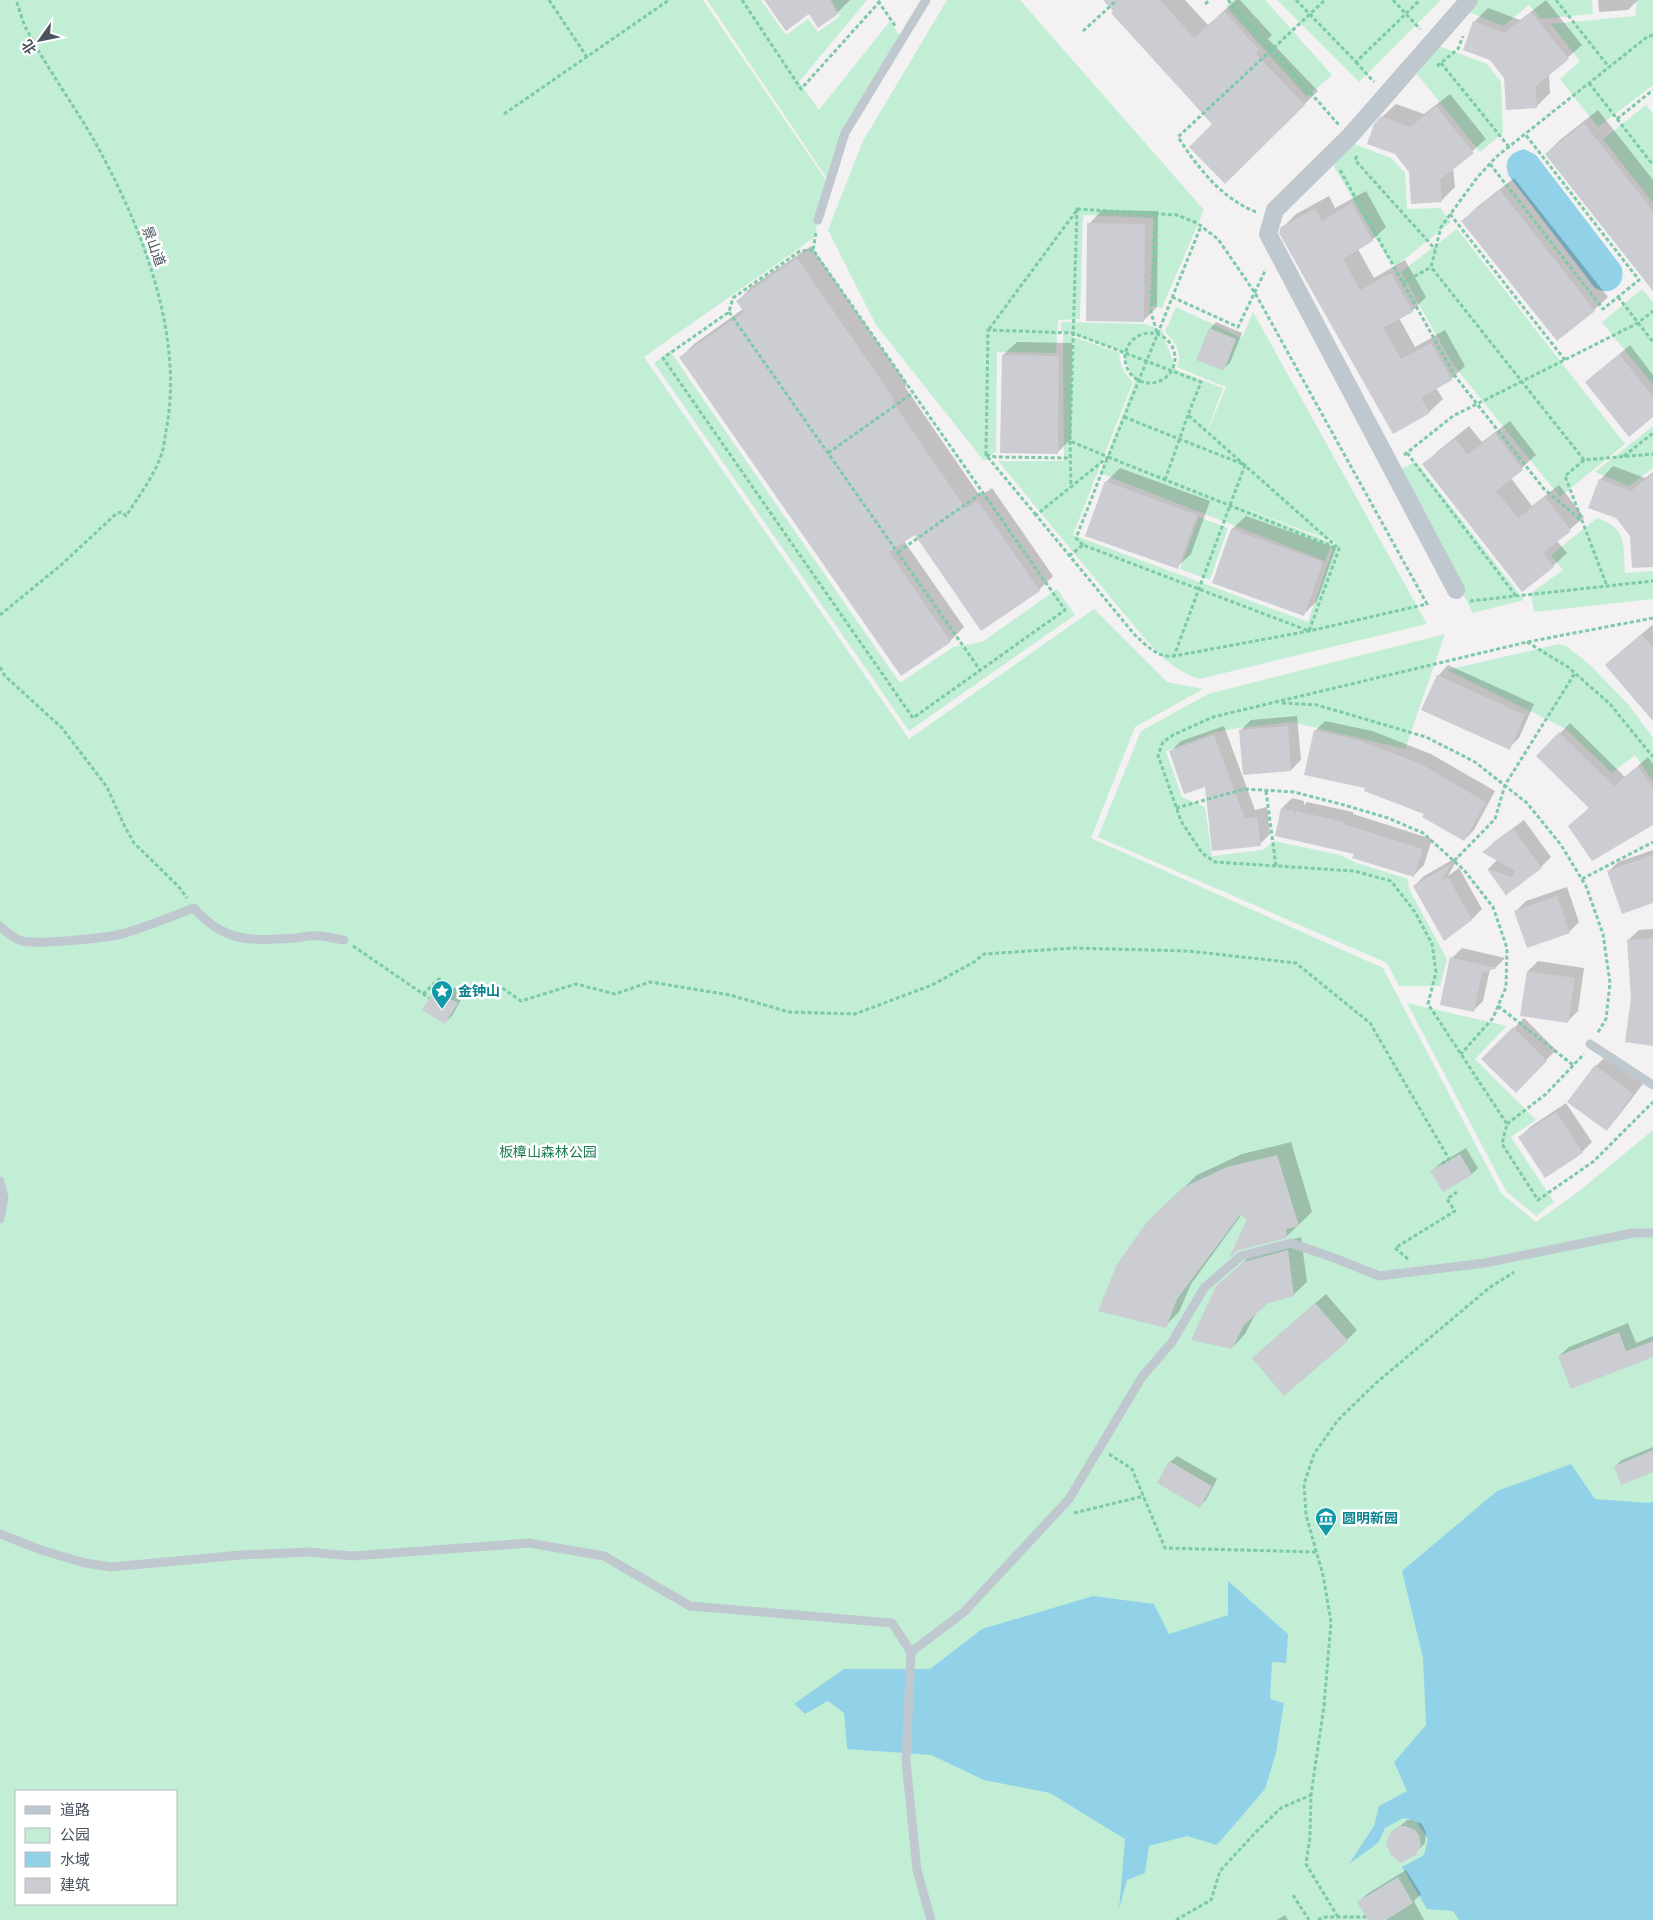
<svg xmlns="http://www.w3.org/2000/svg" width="1653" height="1920" font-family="Helvetica,'Noto Sans SC',sans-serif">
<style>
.green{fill:#c3eed6;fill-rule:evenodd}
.water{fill:#92d2e8}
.shadow{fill:#0003}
.building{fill:#cbcdd3}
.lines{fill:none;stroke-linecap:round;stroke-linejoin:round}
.path{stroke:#7ccaa8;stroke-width:3;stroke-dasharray:4 2.5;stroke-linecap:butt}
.service{stroke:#c0c8cf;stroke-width:9}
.minor{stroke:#c0c8cf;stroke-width:18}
.labels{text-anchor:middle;stroke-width:5;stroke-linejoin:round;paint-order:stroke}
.street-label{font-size:14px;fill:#4a535e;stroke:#fff}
.culture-label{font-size:14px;font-weight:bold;fill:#0d838f;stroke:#fff;text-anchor:start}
.park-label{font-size:14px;fill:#1c7d52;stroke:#fff}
</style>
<rect width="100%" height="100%" fill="#f3f1f1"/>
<g class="green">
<path d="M0 0H703L828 183 818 219 815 237 644 357 909 739 1094 609 1167 682 1203 689 1135 727 1091 838 1383 968 1501 1193 1536 1222 1578 1192 1653 1130V1920H0ZM16 1791H176V1904H16Z"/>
<polygon points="707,0 761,0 786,35 808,19 818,32 840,16 832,1 833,0 867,0 799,82 819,110 890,21 901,37 844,132 828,180"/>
<polygon points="947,0 1020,0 1204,210 1162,308 1151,305 1154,218 1083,215 1080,319 1058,320 1056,353 997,352 996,451 984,461 876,325 828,230 863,141"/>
<polygon points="1233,0 1265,0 1332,75 1307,97 1226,7"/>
<polygon points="1277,0 1441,0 1359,82"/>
<polygon points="1475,0 1592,0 1593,14 1541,19 1529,5 1503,26 1466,11"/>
<polygon points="1637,0 1653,0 1653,85 1598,127 1560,79 1580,61 1551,24 1635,16"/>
<polygon points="1439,46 1487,64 1501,82 1503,133 1480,152 1417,74"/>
<polygon points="1646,105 1653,114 1653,203 1603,139"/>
<polygon points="1354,144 1391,158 1405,173 1407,209 1440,208 1451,222 1396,266 1386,256 1332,163"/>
<polygon points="1457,229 1625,444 1560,497 1452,363 1401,272"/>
<polygon points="1642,289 1653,302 1653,385 1602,322"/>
<path d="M1176 307 1242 338 1253 312 1427 624 1199 679C1169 667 1161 656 1140 633L998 461H1064L1063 333 1119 353C1120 366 1124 373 1133 382L1073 535 1308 622 1335 542 1236 505 1332 543 1325 561 1100 473 1135 382 1121 351 1061 331V322L1145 324 1162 330 1176 370 1223 388 1204 440 1226 387 1177 367C1182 352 1176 343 1165 332Z"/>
<polygon points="670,351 900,683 953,647 982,642 1057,589 1075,615 909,731 654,363"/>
<polygon points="1653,426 1653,468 1629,486 1595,472"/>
<polygon points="1416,462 1524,600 1473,613 1398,470"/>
<polygon points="1199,517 1228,528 1210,580 1180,569"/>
<path d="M1597 518C1628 528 1623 546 1625 573L1653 571V599L1534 612 1531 593 1563 570 1551 555Z"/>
<polygon points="1445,634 1405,749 1291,722 1239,728 1216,732 1166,751 1182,797 1205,807 1212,856 1263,850 1274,841 1340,855 1354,862 1408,879 1409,889 1447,959 1440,986 1399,986 1387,963 1098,837 1141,731 1208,694"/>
<polygon points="1559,644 1566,646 1590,665 1628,704 1653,738 1653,781 1635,755 1612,773 1566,729 1447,670"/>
<polygon points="1407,1003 1507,1026 1475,1059 1536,1120 1511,1137 1554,1202 1536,1216 1506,1191"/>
</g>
<g class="water">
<path d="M1524 149 1536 155 1621 266C1628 284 1610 299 1594 287L1509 176C1503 161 1509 153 1524 149Z"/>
<polygon points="1571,1464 1595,1499 1649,1503 1653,1501 1653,1920 1459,1920 1453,1911 1427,1909 1402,1867 1424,1855 1428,1839 1416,1821 1403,1818 1385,1828 1378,1843 1349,1864 1374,1826 1379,1806 1407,1791 1394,1762 1426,1725 1423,1658 1402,1571 1497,1491"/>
<polygon points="1228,1581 1288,1634 1286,1663 1272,1662 1270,1699 1284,1703 1276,1753 1265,1789 1217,1845 1187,1836 1149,1846 1145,1873 1127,1880 1119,1909 1125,1839 1050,1793 984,1780 931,1755 847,1749 844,1713 828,1701 805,1714 794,1704 844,1669 930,1669 982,1629 1093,1596 1154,1604 1169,1634 1228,1615"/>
</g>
<g class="shadow">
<polygon points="765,0 850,0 837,13 809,13"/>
<polygon points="1105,0 1185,0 1208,25 1236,0 1240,0 1272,35 1268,39 1318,91 1225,182 1214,124"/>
<polygon points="1546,0 1582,45 1549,74 1550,93 1536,107 1474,22 1488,8 1520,20"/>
<polygon points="1598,0 1638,0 1628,10 1599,12"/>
<polygon points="1450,94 1486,139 1453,168 1455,187 1441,201 1410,171 1382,117 1396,104 1424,114"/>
<polygon points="1598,110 1653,180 1653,280 1546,154 1560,140"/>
<polygon points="1514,178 1608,297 1594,310 1557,340 1463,221 1477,207"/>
<polygon points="1366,191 1386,227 1372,240 1358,249 1374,278 1405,260 1426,297 1412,311 1399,318 1415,347 1445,330 1465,366 1451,379 1436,388 1443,399 1429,412 1282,228 1296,214 1329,196 1335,208"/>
<polygon points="1102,210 1158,211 1157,307 1143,321 1089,224"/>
<polygon points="811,246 907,384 905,387 980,496 992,488 1053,576 1039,590 982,630 915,533 904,541 964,627 950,641 902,674 681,357 694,344 743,309 738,301 751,287"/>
<polygon points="1216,322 1242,333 1230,363 1223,369 1210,329"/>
<polygon points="1017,342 1072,343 1071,439 1057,453 1003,355"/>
<polygon points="1630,345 1653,375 1653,416 1587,382"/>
<polygon points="1510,421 1536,455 1511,478 1532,506 1559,485 1584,517 1557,541 1567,553 1553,566 1424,465 1438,451 1469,426 1482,442"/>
<polygon points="1613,466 1645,478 1653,472 1653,565 1631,535 1600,480"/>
<polygon points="1120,468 1210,501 1191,554 1177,567 1106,482"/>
<polygon points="1246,516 1336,548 1317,601 1303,615 1214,582 1232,529"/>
<polygon points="1652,625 1653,626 1653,719 1607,665"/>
<polygon points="1448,665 1534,704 1519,738 1509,748 1438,676"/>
<polygon points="1297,716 1301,760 1291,770 1241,730 1251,720"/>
<polygon points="1325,721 1372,731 1431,754 1495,791 1474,830 1464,840 1426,813 1366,787 1315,731"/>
<polygon points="1570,723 1625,777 1648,757 1653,764 1653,823 1570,826 1590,807 1538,756"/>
<polygon points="1224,726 1255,810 1267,807 1270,834 1260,844 1206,785 1170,752 1181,741"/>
<polygon points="1292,798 1304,801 1304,805 1307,802 1353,812 1353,814 1432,839 1424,865 1414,875 1355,853 1276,835 1282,808"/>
<polygon points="1524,820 1551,857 1541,867 1506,893 1488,869 1498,859 1484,852 1494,842"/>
<polygon points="1653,850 1653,902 1608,872 1618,862"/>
<polygon points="1459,856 1448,876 1459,868 1482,909 1472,919 1444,939 1414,886 1424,876"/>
<polygon points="1567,887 1579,922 1569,932 1516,911 1526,901"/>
<polygon points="1653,929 1653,1045 1632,998 1628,940 1639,930"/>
<polygon points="1462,948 1505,958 1496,967 1490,969 1483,1001 1473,1011 1452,958"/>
<polygon points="1538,961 1584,968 1578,1011 1568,1021 1528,971"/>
<polygon points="442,984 463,996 452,1016 445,1022 424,1010 435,990"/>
<polygon points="1524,1018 1556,1050 1516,1091 1483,1059"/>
<polygon points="1606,1056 1643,1084 1616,1119 1606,1129 1596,1066"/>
<polygon points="1566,1103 1592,1142 1582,1152 1520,1137 1530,1127"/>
<polygon points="1291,1142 1312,1212 1286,1237 1242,1214 1191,1284 1179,1312 1165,1326 1148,1222 1197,1175 1242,1154"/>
<polygon points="1466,1148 1478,1168 1472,1174 1443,1191 1432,1171 1438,1165"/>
<polygon points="1301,1237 1307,1282 1293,1295 1268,1302 1256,1313 1245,1334 1232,1348 1217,1286 1259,1248"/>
<polygon points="1326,1294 1357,1330 1347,1340 1263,1349"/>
<polygon points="1628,1323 1636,1343 1653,1336 1653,1356 1559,1356 1569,1347"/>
<polygon points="1653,1447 1653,1470 1615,1466 1622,1460"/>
<polygon points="1177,1456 1217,1479 1206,1500 1200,1506 1170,1462"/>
<polygon points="1407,1820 1412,1820 1422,1824 1426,1833 1425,1843 1411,1857 1391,1834"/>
<polygon points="1406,1870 1421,1894 1414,1901 1424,1920 1370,1920 1359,1902 1367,1894"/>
<polygon points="1285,1915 1288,1920 1277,1920"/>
</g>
<g class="building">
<polygon points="764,0 829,0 838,14 818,28 809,14 786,31"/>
<polygon points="1103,0 1160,0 1194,38 1224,11 1259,50 1255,53 1305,105 1225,184 1189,147 1212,124 1111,13 1113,11"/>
<polygon points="1531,12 1569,59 1536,86 1537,108 1506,110 1504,78 1490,60 1463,50 1473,21 1505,33"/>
<polygon points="1436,106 1474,153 1440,180 1442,202 1411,204 1409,172 1395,154 1367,144 1374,124 1381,116 1410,127"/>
<polygon points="1584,123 1653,211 1653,291 1545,154"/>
<polygon points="1500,190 1595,311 1557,341 1461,221"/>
<polygon points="1352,203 1373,241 1343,259 1360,290 1391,273 1413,312 1383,328 1401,359 1431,343 1452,380 1421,398 1430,413 1393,434 1279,233 1281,227 1315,209 1322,221"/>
<polygon points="1087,223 1145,224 1144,322 1086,321"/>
<polygon points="797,258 894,399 892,401 966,509 978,501 1040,591 981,631 915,535 889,552 951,642 901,676 679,357 744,312 736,301"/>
<polygon points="1209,328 1236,339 1224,371 1196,360"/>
<polygon points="1619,354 1653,397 1653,417 1629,437 1585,382"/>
<polygon points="1002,355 1059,356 1058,454 1000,453"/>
<polygon points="1495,433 1523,470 1496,491 1518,518 1545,497 1571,531 1543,553 1554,567 1522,592 1422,464 1455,439 1468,455"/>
<polygon points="1653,473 1653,567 1632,568 1630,536 1616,518 1588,508 1599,479 1631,491"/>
<polygon points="1105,481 1197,515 1178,569 1085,536"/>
<polygon points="1231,529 1323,562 1304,616 1212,583"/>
<polygon points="1641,634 1653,647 1653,721 1605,665"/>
<polygon points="1437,675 1525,715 1510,750 1421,710"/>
<polygon points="1288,726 1291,771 1243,775 1239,730"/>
<polygon points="1314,730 1361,741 1421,764 1486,802 1464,841 1422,817 1424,814 1364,791 1365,788 1304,775"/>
<polygon points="1559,732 1614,786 1638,766 1653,789 1653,825 1592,861 1568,826 1589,808 1536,756"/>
<polygon points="1214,735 1245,819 1257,817 1261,846 1212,851 1205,787 1184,794 1169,751"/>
<polygon points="1281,808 1294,811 1295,817 1296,811 1344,822 1343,824 1423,849 1414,877 1352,858 1354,854 1275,836"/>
<polygon points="1513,829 1542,868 1505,896 1505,894 1487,869 1513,877 1515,871 1482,852"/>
<polygon points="1653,855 1653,903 1622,914 1607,871"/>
<polygon points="1451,864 1441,882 1448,877 1472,920 1444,941 1413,886"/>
<polygon points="1557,896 1570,933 1527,948 1514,911"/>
<polygon points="1653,938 1653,1046 1625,1042 1631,998 1627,940"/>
<polygon points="1450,957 1497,968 1482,973 1474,1012 1440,1005"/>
<polygon points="1527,971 1575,978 1568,1023 1520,1016"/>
<polygon points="434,990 458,1003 445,1024 422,1010"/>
<polygon points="1513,1027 1547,1061 1516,1093 1481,1059"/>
<polygon points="1595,1065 1633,1094 1607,1131 1567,1102"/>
<polygon points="1556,1112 1583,1153 1545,1178 1518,1137"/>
<polygon points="1460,1154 1472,1175 1443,1192 1430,1171"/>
<polygon points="1277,1155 1299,1226 1286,1229 1287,1238 1239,1250 1229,1258 1247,1219 1240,1215 1177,1299 1166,1328 1098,1311 1117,1264 1147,1222 1182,1188 1227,1167"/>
<polygon points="1288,1250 1294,1296 1268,1303 1244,1325 1232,1349 1191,1340 1216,1286 1244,1262"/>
<polygon points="1315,1303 1348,1341 1284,1396 1252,1358"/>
<polygon points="1619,1332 1626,1351 1653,1341 1653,1357 1571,1389 1558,1356"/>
<polygon points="1653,1450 1653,1472 1621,1485 1614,1466"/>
<polygon points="1169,1461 1212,1486 1200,1508 1157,1483"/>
<polygon points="1399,1826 1405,1826 1415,1830 1419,1835 1421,1845 1416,1855 1401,1863 1391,1855 1386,1844 1390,1833"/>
<polygon points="1398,1877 1413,1903 1386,1920 1368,1920 1357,1902"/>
</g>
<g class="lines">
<g class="path">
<polyline points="549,0 587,57"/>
<polyline points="742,0 801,89 881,0"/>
<polyline points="1228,0 1339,125"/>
<polyline points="1296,0 1356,62 1420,0"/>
<polyline points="1393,0 1420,29"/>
<polyline points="1556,0 1609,67"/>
<polyline points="878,1 896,27"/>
<polyline points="1205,4 1210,0"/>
<polyline points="1083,31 1117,0"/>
<polyline points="1653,35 1647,37 1496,157 1476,179 1441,227 1431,267 1584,460 1653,454"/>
<polyline points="1356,62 1374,82"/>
<polyline points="1441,63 1509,147"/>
<polyline points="1437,66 1458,49 1463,36"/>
<polyline points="1589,83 1653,165"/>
<polyline points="504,114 669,0"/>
<polyline points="1617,119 1653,90"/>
<polyline points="1357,156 1355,160 1435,249"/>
<polyline points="1490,164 1603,309 1639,280 1525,134"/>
<polyline points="1340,170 1455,376 1544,489 1582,521"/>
<path d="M1077 209 1177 215 1197 223 1218 239 1255 293 1427 604 1309 631 1174 656C1157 658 1146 645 1134 634L1036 515 1108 457 1070 441Z"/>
<polyline points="1155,212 1151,312 1157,333"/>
<path d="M1256 212C1221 198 1198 168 1178 137L1325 0"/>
<polyline points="1450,214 1565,360"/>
<polyline points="813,250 800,251 733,298 729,312 663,358 913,718 1065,610 813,250 816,233"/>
<polyline points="1403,283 1431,267"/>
<polyline points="1172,297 1238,327 1266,269"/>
<polyline points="1618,297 1653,342"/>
<polyline points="729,312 980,670"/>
<polyline points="989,329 1077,210"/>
<circle cx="1150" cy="358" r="25"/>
<polyline points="1124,417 1245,465 1174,656"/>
<polyline points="1070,441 1071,488"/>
<polyline points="828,453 913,393"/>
<polyline points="1407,453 1516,596"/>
<polyline points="986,455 996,457 1070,458"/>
<polyline points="1404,455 1453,416 1638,323 1653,311"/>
<polyline points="1624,456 1653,433"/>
<polyline points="1584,460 1565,476 1607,586"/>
<polyline points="1165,480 1188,415"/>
<polyline points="1036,515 986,455 988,330 1073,333 1201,382 1188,415 1337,547"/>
<polyline points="1083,545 1076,538 1107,459"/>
<polyline points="898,552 983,492"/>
<polyline points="1069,556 1083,545 1309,631 1339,549 1108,457 1201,226"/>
<polyline points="1470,601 1653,581"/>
<path d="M0 615 61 565 117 513 122 512 126 516C139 496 154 476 162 453 164 446 165 438 166 431 185 335 141 225 95 142 74 105 48 70 28 32 22 22 20 10 16 0"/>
<polyline points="1653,618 1527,642 1213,717 1173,735 1163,742 1158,755 1181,821 1202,853 1215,862 1354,871 1391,881 1415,912 1432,944 1436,972 1428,1004 1507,1124 1502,1144 1538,1200 1594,1161 1653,1102"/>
<polyline points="1527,642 1568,667 1610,704 1653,757"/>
<polyline points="0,667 5,676 62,728 107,787 124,825 134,843 179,887 187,898"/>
<polyline points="1282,703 1317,705 1426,737 1475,762 1527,803 1561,845 1586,886 1603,934 1610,983 1606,1019 1597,1034"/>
<polyline points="1266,791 1276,866"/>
<polyline points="1176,808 1245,789 1294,792 1344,805 1388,818 1423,833 1464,870 1493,907 1507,948 1506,987 1493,1018 1461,1054"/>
<polyline points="1454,861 1495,819 1505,785 1575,673"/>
<polyline points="1582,879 1653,842"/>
<polyline points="353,946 429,998"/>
<polyline points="423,994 439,979 469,999 495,983 521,1001 576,984 615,994 650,982 730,995 789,1012 855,1014 932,985 974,962 984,954 1074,948 1188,951 1296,963 1370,1023 1449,1159 1441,1164"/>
<polyline points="1498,1006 1573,1065"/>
<polyline points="1507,1124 1546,1094 1584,1054"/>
<polyline points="1408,1259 1395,1248 1455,1211 1447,1199 1457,1192"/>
<polyline points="1109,1454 1132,1469 1165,1548 1316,1552"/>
<polyline points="1074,1513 1144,1496"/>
<polyline points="1293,1895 1309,1920"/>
<polyline points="1338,1917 1306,1864 1310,1837 1311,1795 1324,1706 1331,1622 1323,1575 1306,1515 1304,1484 1314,1454 1338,1420 1376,1383 1489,1288 1514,1272"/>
<polyline points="1176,1920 1211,1900 1220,1871 1254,1834 1281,1808 1311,1795"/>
<polyline points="1318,1920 1323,1917 1366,1917"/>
</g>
<g class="service">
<polyline points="818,220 845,133 926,0"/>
<path d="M0 926C6 932 13 938 22 941 39 945 104 938 122 934 146 927 170 917 194 908 224 943 252 941 294 938 303 937 312 935 321 936 329 937 337 939 344 940"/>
<polyline points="1590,1044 1653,1085"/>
<polyline points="0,1181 4,1198 0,1219"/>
<polyline points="0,1534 41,1550 85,1563 111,1567 241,1555 309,1552 352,1556 529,1543 604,1556 690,1606 892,1623 911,1652 906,1761 917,1870 931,1920"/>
<polyline points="911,1652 964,1612 1069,1499 1142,1377 1172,1342 1204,1288 1241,1256 1291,1243 1337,1259 1379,1276 1485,1263 1633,1233 1653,1233"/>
</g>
<polyline class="minor" points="1456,590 1268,234 1275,210 1350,136 1469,0"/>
</g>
<defs>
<g id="sight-pin" transform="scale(1.125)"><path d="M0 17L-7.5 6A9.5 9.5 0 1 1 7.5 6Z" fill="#0f9aa8" stroke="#fff"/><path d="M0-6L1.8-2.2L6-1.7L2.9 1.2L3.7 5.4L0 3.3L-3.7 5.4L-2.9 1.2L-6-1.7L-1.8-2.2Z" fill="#fff"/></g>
<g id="museum-pin" transform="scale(1.125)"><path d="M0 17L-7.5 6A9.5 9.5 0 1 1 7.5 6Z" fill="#0f9aa8" stroke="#fff"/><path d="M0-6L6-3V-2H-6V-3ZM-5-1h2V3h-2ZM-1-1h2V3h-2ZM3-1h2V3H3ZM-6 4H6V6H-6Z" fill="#fff"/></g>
</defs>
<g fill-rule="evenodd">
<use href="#sight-pin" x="442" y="991"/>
<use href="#museum-pin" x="1326" y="1518"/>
</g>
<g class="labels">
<g class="street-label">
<text transform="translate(154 246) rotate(70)" y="5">景山道</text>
</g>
<g class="culture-label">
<text x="458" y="996">金钟山</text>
<text x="1342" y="1523">圆明新园</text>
</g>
<g class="park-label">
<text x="548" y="1157">板樟山森林公园</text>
</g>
</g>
<rect x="15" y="1790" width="162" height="115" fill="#ffffff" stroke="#b7babf"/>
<rect x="25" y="1806" width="25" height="8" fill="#c0c8cf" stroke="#b7babf"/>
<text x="60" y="1815" font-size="15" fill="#4a535e">道路</text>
<rect x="25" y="1828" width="25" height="15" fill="#c3eed6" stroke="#b7babf"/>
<text x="60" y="1840" font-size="15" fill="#4a535e">公园</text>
<rect x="25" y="1852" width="25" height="15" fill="#92d2e8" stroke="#b7babf"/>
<text x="60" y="1865" font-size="15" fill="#4a535e">水域</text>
<rect x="25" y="1878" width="25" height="15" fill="#cbcdd3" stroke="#b7babf"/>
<text x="60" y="1890" font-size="15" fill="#4a535e">建筑</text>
<g transform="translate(40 40) rotate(237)" stroke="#ffffff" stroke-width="4" paint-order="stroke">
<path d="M0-4L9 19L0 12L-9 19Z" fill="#4a535e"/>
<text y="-8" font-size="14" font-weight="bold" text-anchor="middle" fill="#4a535e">北</text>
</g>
</svg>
